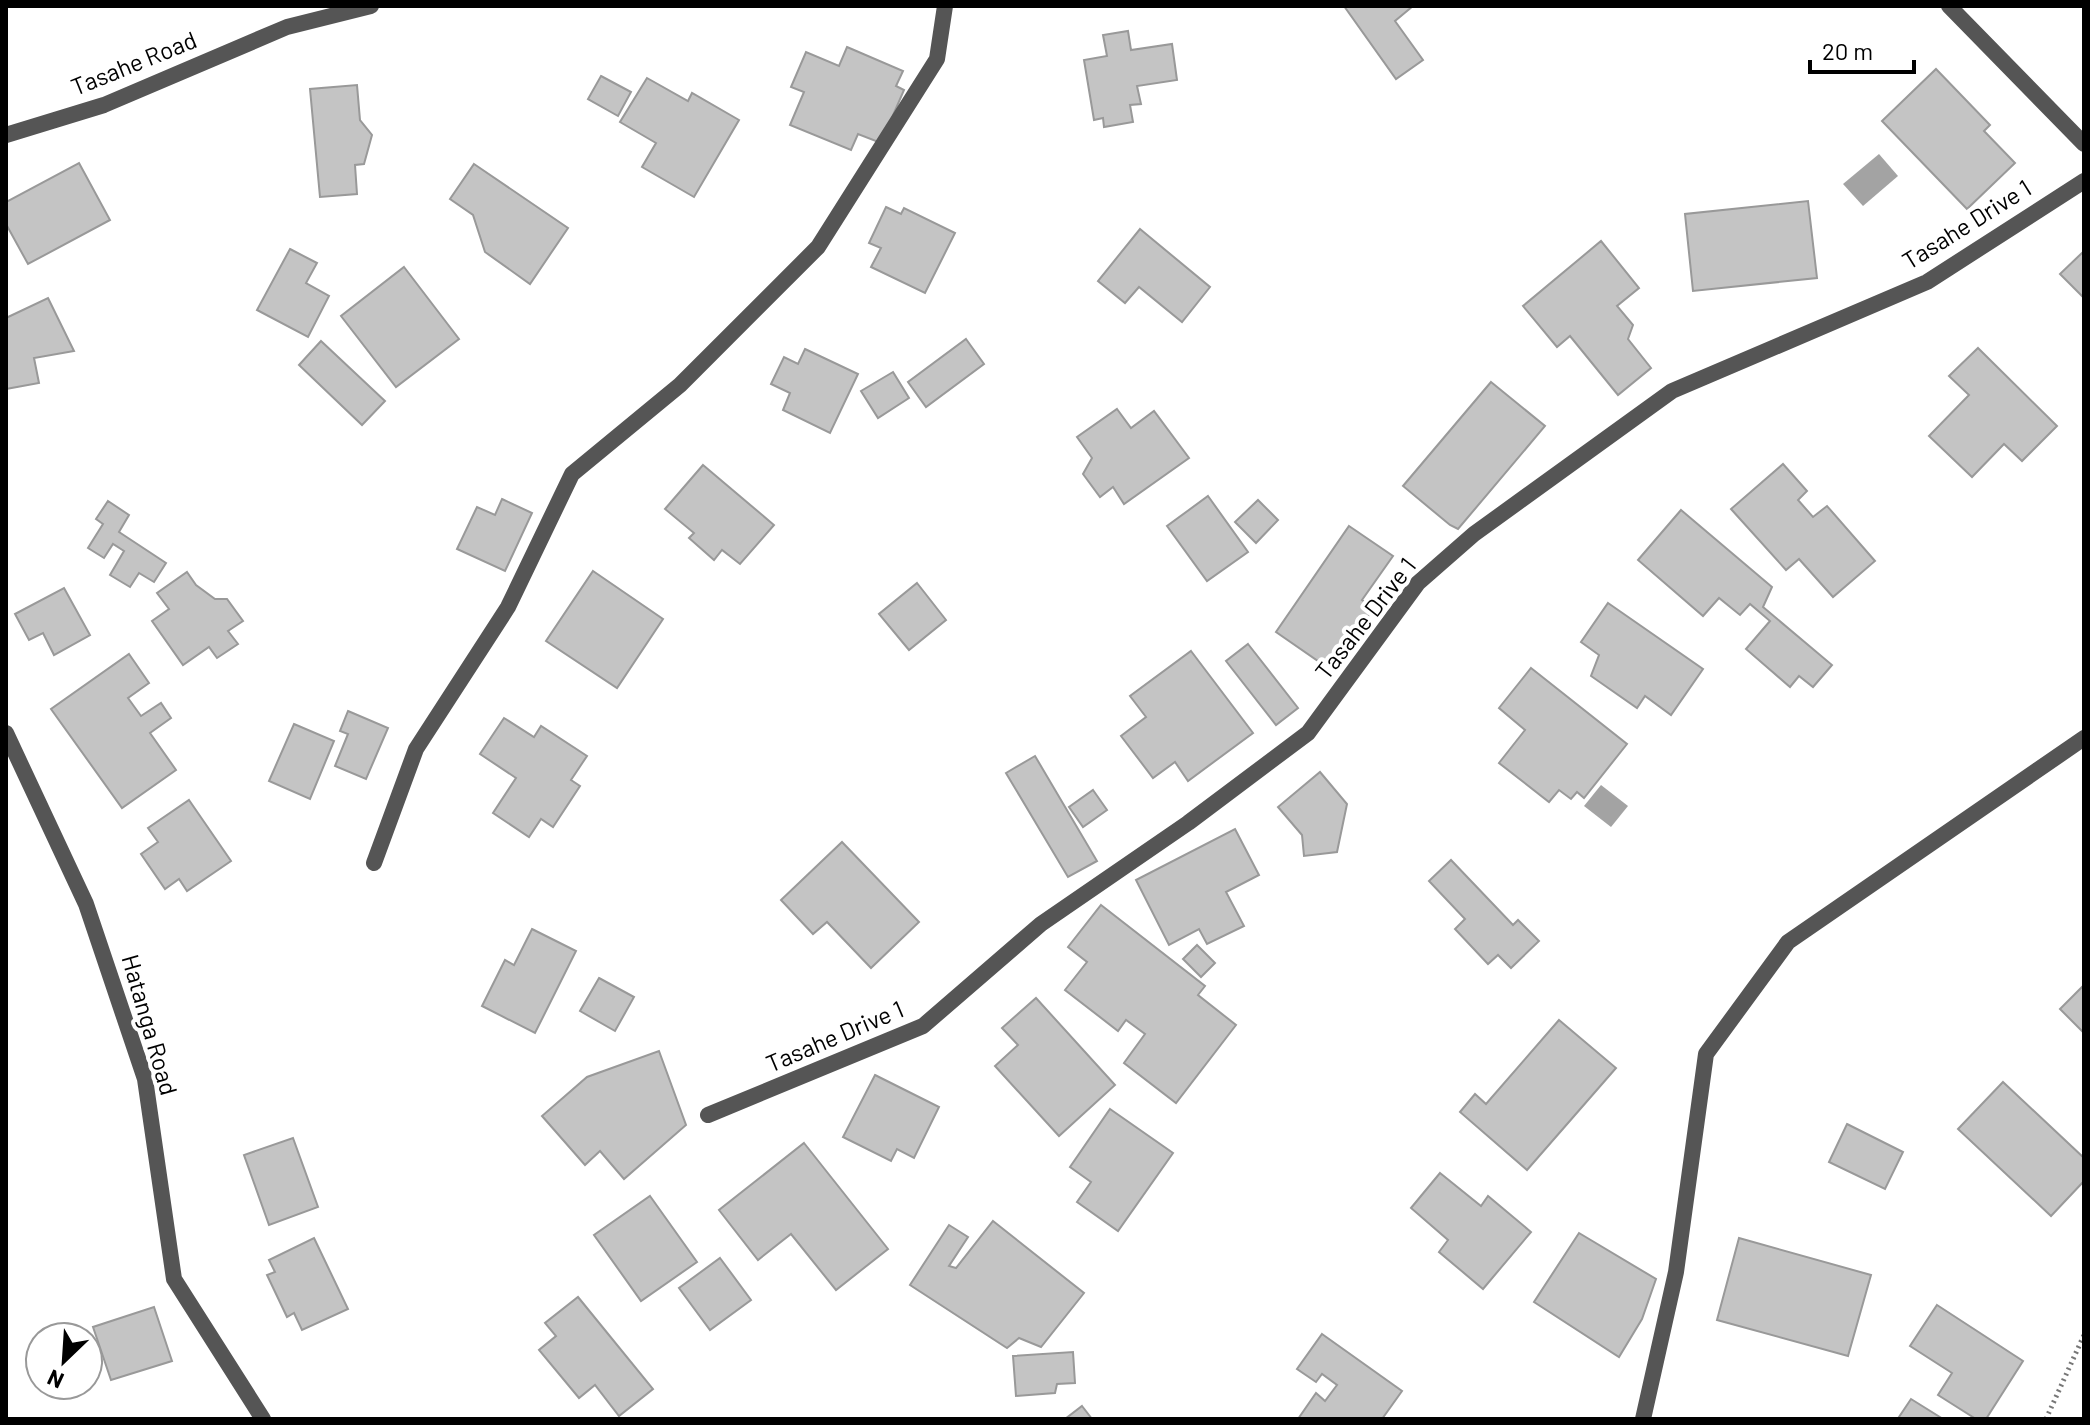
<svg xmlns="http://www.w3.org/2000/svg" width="2090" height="1425" font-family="Barlow,sans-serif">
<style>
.water{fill:#a3a3a3}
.building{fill:#c4c4c4;stroke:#999;stroke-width:2}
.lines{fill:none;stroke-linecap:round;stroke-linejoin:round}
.path{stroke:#777;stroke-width:5;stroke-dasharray:2 4;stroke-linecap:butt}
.minor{stroke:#555;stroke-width:16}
.tertiary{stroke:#555;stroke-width:16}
.labels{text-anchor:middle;stroke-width:8;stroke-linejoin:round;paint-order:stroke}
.street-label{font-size:24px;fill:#000;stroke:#fff}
</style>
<rect width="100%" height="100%" fill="#fff"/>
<g class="water">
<polygon points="1879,154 1898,176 1863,206 1843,184"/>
<polygon points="1601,785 1628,806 1611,827 1584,806"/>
</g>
<g class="building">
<polygon points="1344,6 1413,6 1395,21 1423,60 1396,79"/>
<polygon points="1128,31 1131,50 1172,44 1177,80 1137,86 1141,104 1130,105 1133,122 1104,127 1103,118 1094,120 1084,60 1107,56 1103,35"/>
<polygon points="847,47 903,71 896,86 904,90 881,143 858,134 851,150 790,125 804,92 791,87 806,52 839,66"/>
<polygon points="1936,69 1990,125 1984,131 2015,163 1967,209 1882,121"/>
<polygon points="601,76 631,92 618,116 588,99"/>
<polygon points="647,78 688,101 692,93 739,120 694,197 642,167 656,143 620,122"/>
<polygon points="357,85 360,120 372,135 364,164 355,165 357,194 320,197 310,89"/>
<polygon points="79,163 110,220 28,264 6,224 6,202"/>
<polygon points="474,164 568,228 530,284 485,252 473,215 450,199"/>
<polygon points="1808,201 1817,278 1693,291 1685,214"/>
<polygon points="886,207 901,214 904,208 955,233 925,293 871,267 881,248 869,243"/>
<polygon points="1140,229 1210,287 1182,322 1139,287 1125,303 1098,281"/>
<polygon points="1601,241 1639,288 1617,306 1633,325 1628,339 1651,368 1618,395 1570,336 1557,347 1523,306"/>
<polygon points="290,249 317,263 306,283 329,296 308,337 257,310"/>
<polygon points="2084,251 2084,298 2060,274"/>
<polygon points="404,267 459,339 396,387 341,316"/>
<polygon points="48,298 74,351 34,358 39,383 6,389 6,318"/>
<polygon points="966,339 984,364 926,407 908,382"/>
<polygon points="321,341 385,401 362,425 299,365"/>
<polygon points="1978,348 2057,426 2022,461 2004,444 1972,477 1929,436 1969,395 1949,376"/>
<polygon points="805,349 858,374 830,433 783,410 790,393 771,384 784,357 798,364"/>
<polygon points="893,372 909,398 878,418 861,391"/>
<polygon points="1491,382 1545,426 1458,529 1450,525 1403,486"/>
<polygon points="1117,409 1131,428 1154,411 1189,458 1124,504 1113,487 1100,497 1083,474 1092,458 1077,437"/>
<polygon points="1783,464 1807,491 1798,500 1813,517 1827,506 1875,561 1833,597 1799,559 1786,570 1731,509"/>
<polygon points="703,465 774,525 740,564 722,550 714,560 689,538 694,533 665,509"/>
<polygon points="1208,496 1248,552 1207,581 1167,526"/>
<polygon points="502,499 532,513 505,571 457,549 477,507 495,515"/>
<polygon points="1258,500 1278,520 1256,543 1235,522"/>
<polygon points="108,501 129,515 119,532 166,563 154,582 139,573 130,587 110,575 124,551 113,544 104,558 88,548 103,524 96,519"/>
<polygon points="1681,510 1772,587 1763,607 1832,665 1813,687 1799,676 1790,687 1746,649 1770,621 1750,604 1740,615 1719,598 1703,616 1638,560"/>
<polygon points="1349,526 1393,556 1362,600 1374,608 1331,670 1276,632"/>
<polygon points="593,571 663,619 617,688 546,641"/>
<polygon points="187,572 196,585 215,599 227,599 243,621 228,631 238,644 217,658 209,647 183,665 152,621 169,609 157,593"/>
<polygon points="917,583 946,620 909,650 879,614"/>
<polygon points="64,588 90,635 54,655 43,633 29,640 15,614"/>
<polygon points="1608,603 1703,669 1671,715 1645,696 1637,708 1591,676 1599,655 1581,642"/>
<polygon points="1248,644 1298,708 1276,725 1226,661"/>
<polygon points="1191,651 1253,733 1188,781 1175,762 1153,778 1121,736 1146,717 1130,696"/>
<polygon points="129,654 149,683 128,698 141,716 161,703 171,718 150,733 176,770 122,808 51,709"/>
<polygon points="1531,668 1627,744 1584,798 1577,792 1571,799 1559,790 1549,802 1499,763 1525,730 1499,708"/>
<polygon points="348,711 388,728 366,779 335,766 348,734 340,731"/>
<polygon points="504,718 534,737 541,726 587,756 571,780 580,786 553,827 541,819 529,837 493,813 516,778 480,754"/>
<polygon points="294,724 334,741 310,799 269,781"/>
<polygon points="1035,756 1097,861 1068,877 1006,773"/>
<polygon points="1320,772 1347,804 1337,852 1304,856 1302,835 1278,807"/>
<polygon points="1093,790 1107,810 1083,827 1069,807"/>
<polygon points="189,800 231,861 187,891 179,879 165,889 141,854 158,842 148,828"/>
<polygon points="1235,829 1259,875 1226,892 1244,926 1207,944 1199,929 1169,945 1136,880"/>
<polygon points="842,842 919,922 871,968 827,922 813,934 781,900"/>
<polygon points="1451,860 1513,925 1518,920 1539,941 1511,968 1498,955 1488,964 1455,929 1465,919 1429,881"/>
<polygon points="1101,905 1205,986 1198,995 1236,1025 1176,1103 1124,1063 1145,1034 1126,1020 1118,1031 1065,990 1087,962 1068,947"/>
<polygon points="532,929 576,951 535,1033 482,1006 505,960 514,965"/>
<polygon points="1197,945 1215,963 1201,977 1183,959"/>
<polygon points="599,978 634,997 615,1031 580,1011"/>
<polygon points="2084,985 2084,1033 2060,1009"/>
<polygon points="1036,998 1115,1085 1059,1136 995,1066 1018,1045 1002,1028"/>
<polygon points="1559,1020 1616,1068 1527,1170 1460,1112 1475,1094 1486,1104"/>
<polygon points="659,1051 686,1125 624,1179 600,1151 585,1165 542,1116 587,1077"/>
<polygon points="875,1075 939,1107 914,1158 897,1149 891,1161 843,1137"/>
<polygon points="2003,1082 2084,1158 2084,1181 2051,1216 1958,1129"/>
<polygon points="1110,1109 1173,1153 1118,1231 1077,1202 1091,1182 1070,1167"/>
<polygon points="1847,1124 1903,1152 1885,1189 1829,1162"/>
<polygon points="293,1138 318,1207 269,1225 244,1155"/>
<polygon points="804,1143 888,1249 836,1290 791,1234 758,1260 719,1210"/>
<polygon points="1440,1173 1481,1206 1488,1196 1531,1232 1483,1289 1439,1252 1448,1240 1411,1208"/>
<polygon points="650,1196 697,1262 641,1301 594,1235"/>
<polygon points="993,1221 1084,1293 1041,1347 1019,1338 1007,1348 910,1285 949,1225 968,1237 949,1266 956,1268"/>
<polygon points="1579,1233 1656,1279 1642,1319 1619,1357 1534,1302"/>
<polygon points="314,1238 348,1309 302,1330 294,1313 287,1317 267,1275 275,1272 269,1260"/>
<polygon points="1739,1238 1871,1275 1848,1356 1717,1320"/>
<polygon points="720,1258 751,1300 710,1330 679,1288"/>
<polygon points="578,1297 653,1389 619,1416 595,1385 579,1398 539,1350 556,1336 545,1323"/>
<polygon points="1937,1305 2023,1361 1986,1419 1976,1419 1938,1395 1952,1373 1910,1346"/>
<polygon points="154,1307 172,1361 111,1380 93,1327"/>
<polygon points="1322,1334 1402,1391 1382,1419 1298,1419 1316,1393 1325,1401 1337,1385 1322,1374 1316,1382 1297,1369"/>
<polygon points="1073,1352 1075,1383 1057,1384 1055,1393 1016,1396 1013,1356"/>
<polygon points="1911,1399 1943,1419 1902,1419 1899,1417"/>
<polygon points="1082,1406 1092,1419 1065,1419"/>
</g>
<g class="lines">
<polyline class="path" points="2046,1419 2084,1335"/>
<g class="minor">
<polyline points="6,733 86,904 145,1079 174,1279 263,1419"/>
<polyline points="374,863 416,749 508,607 572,474 680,385 818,247 937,59 945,6"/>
<polyline points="708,1115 923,1026 1041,924 1188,823 1308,733 1418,583 1474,534 1672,391 1927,282 2084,181"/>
<polyline points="1643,1419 1676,1272 1706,1054 1788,942 2084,738"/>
</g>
<g class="tertiary">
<polyline points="1949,6 2084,144"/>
<polyline points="6,135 104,105 287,27 371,6"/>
</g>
</g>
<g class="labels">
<g class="street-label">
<text transform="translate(134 64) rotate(-22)" y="8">Tasahe Road</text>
<text transform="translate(1967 225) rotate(-32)" y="8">Tasahe Drive 1</text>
<text transform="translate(1366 619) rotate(-52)" y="8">Tasahe Drive 1</text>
<text transform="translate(149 1025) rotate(74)" y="8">Hatanga Road</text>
<text transform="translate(835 1037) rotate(-23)" y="8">Tasahe Drive 1</text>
</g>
</g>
<rect width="2090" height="1425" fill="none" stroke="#000000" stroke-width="16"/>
<g transform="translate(64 1361) rotate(205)"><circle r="38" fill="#ffffff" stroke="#999999" stroke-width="2"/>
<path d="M0-6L14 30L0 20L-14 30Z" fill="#000000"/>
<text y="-12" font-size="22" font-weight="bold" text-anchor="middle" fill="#000000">N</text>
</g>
<path d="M1810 60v12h104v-12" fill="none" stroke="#000000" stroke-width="4"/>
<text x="1822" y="60" font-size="24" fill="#000000" stroke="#ffffff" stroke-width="6" paint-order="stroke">20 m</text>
</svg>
